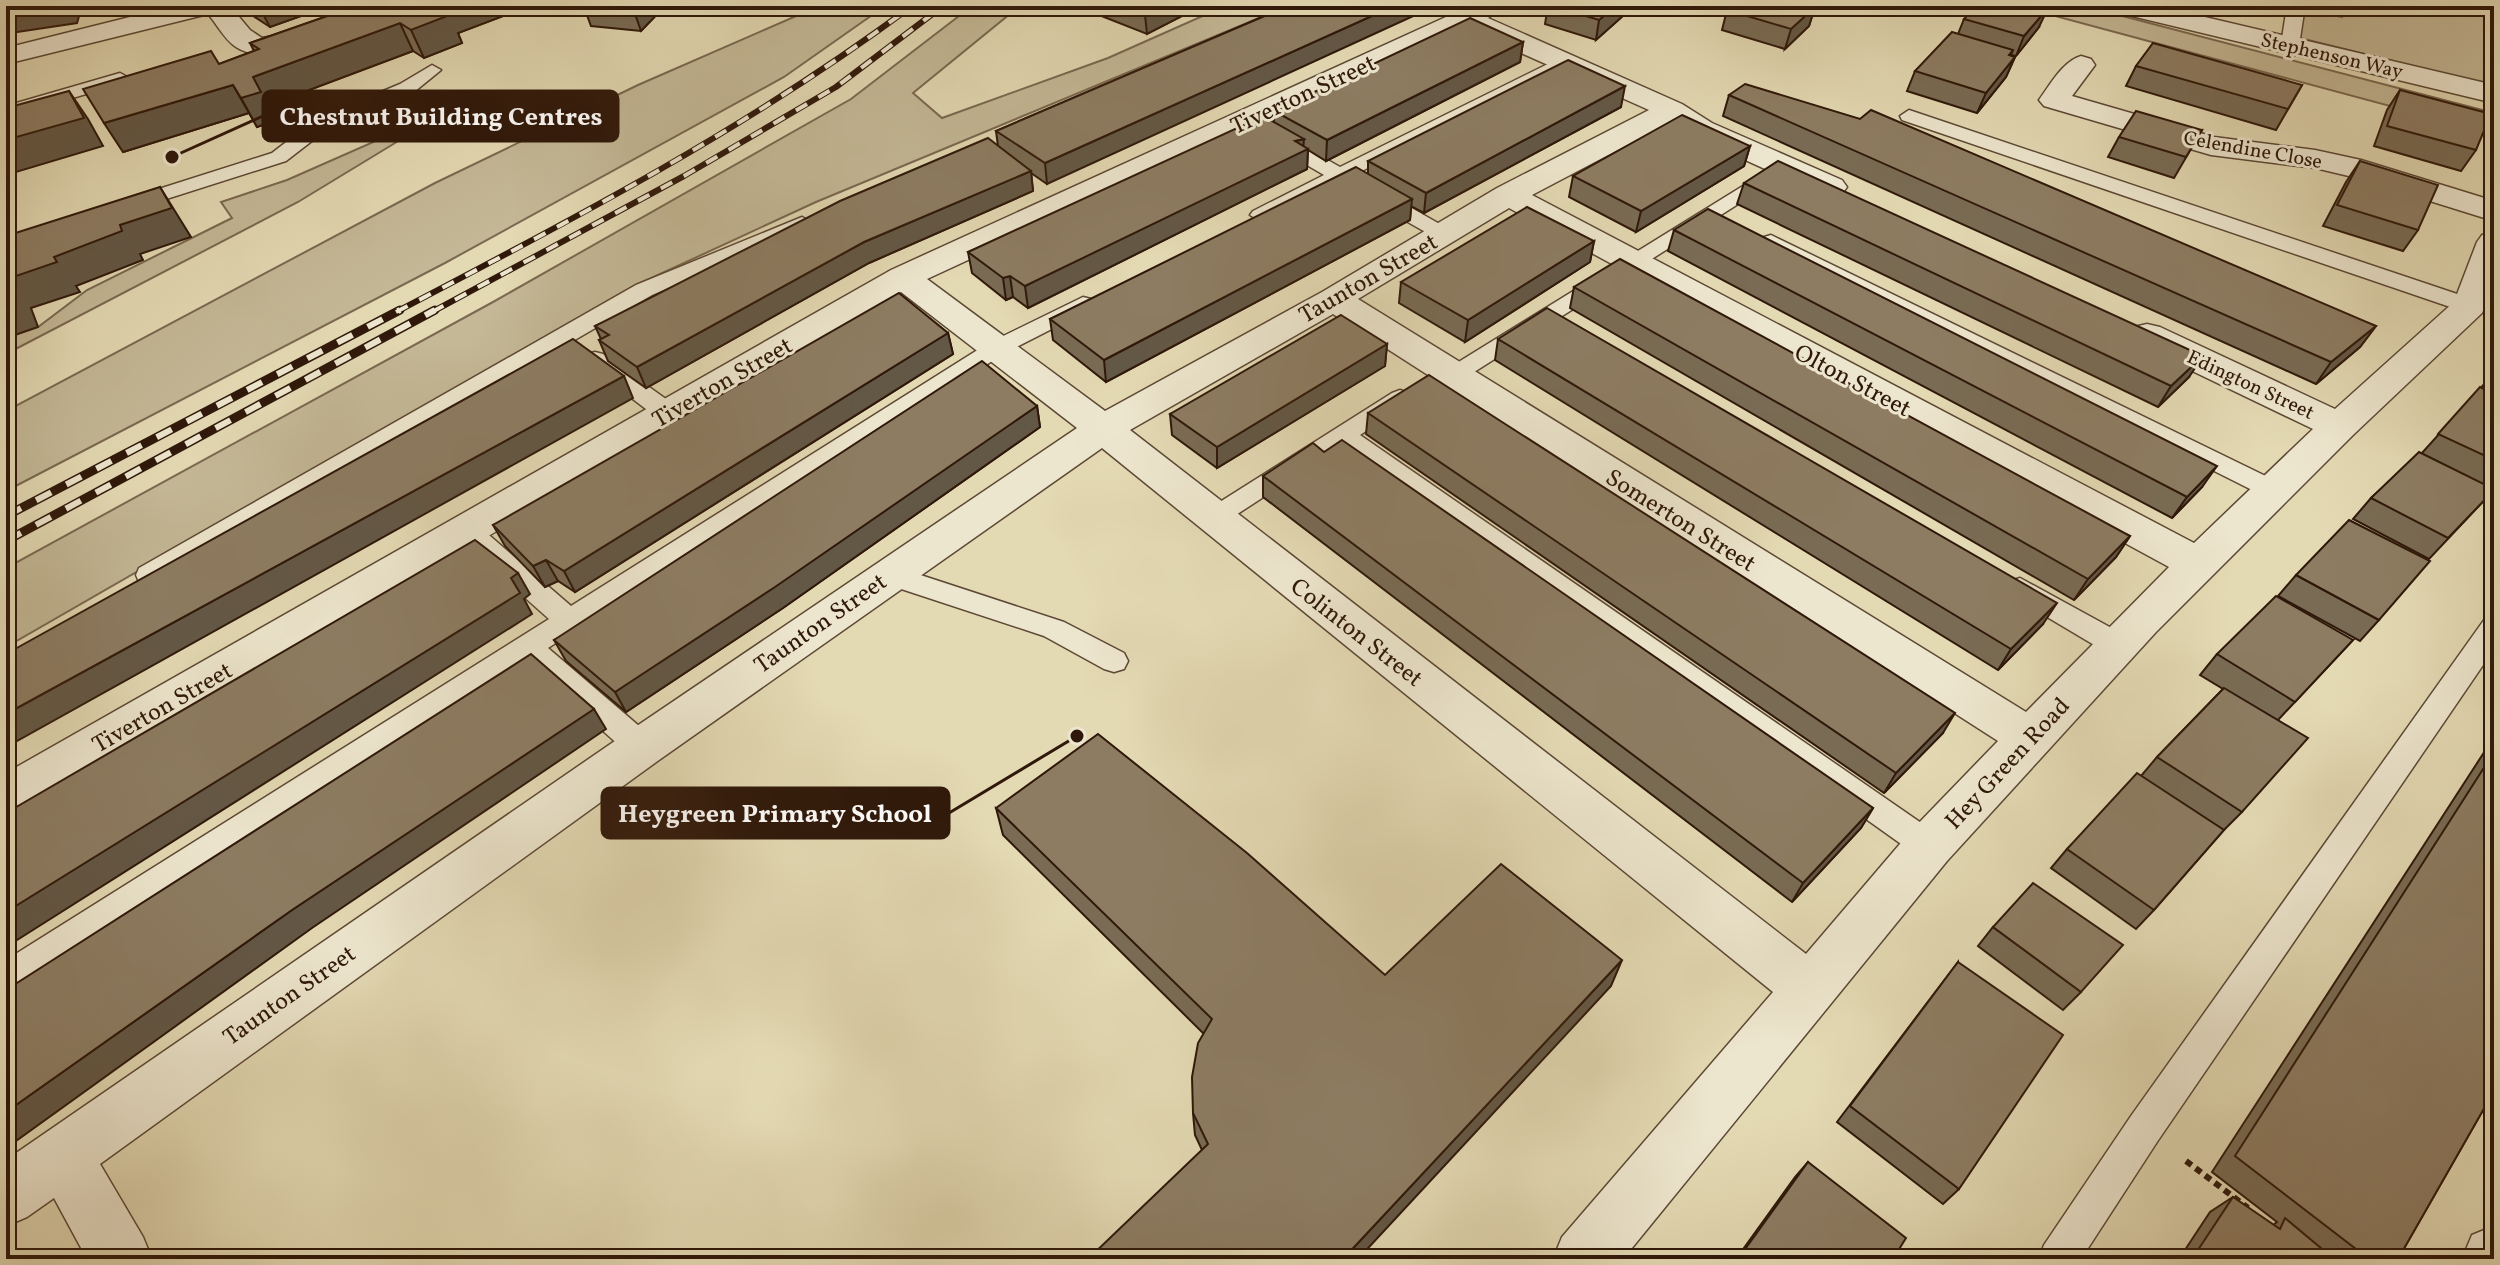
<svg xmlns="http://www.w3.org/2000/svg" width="2500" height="1265" font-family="Vollkorn,serif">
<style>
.green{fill:#c4b896;stroke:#7a6850;stroke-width:2}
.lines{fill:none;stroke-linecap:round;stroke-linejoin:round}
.service-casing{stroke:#5c4834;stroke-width:3}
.minor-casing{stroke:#5c4834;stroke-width:3}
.path{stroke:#2f180a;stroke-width:6;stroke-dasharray:7 5;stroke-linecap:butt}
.service{fill:#ede6ce;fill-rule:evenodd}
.minor{fill:#ede6ce;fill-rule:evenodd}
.rail-far1-casing{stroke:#2f180a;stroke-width:6}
.rail-casing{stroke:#2f180a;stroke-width:9}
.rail-far1{stroke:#ede6ce;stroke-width:4;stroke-dasharray:13;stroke-linecap:butt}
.rail{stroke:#ede6ce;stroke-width:6;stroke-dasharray:17;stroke-linecap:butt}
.wall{fill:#796b54;stroke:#2f180a;stroke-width:2}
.shaded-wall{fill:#635745;stroke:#2f180a;stroke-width:2}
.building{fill:#8d7c62;stroke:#2f180a;stroke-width:2}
.labels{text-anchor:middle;stroke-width:6;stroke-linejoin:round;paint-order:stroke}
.far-street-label{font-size:20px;fill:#2f180a;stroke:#ede6ce}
.street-label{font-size:24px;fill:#2f180a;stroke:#ede6ce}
.leader{fill:none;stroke:#2f180a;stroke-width:3}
.callout-dot{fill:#2f180a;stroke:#ede6ce;stroke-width:3}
.callout{fill:#2f180a;stroke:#2f180a;stroke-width:3}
.callout-label{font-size:26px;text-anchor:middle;font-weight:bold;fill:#fff}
</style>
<rect width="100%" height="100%" fill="#e3d9b3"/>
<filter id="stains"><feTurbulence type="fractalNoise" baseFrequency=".0025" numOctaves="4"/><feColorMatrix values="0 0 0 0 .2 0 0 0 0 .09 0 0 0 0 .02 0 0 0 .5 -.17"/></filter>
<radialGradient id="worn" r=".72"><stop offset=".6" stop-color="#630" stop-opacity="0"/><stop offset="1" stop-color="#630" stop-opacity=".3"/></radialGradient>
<g class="green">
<polygon points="819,6 885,6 784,77 445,263 6,491 6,411 435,183 638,85"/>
<polygon points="972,6 1000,6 1011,13 913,93 942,118 1108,58 1225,6 1255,6 1271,13 816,202 632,287 6,647 6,568 493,302 851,99"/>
<polygon points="2018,6 2084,6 2494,113 2494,134"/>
<polygon points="2296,6 2342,17 2345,6 2407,6 2450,15 2451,6 2494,6 2494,86 2292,36"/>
<polygon points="389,135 400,140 298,202 6,354 6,338 38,327 87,290 232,218 221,202 287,180"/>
</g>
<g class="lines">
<g class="service-casing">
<g id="service">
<polygon points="2287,6 2305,6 2299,45 2290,50 2281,45"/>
<polygon points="1566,55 1572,56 1575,60 1572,64 1354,175 1450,230 1454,234 1450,238 1436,238 1339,183 1267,219 1260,221 1250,215 1253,211 1324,175 1269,143 1266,139 1269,135 1283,135 1340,167"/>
<polygon points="432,65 441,70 414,92 330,127 286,161 135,209 128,211 118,205 121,201 272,153 316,119 400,84"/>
<polygon points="120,73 129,78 126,82 6,118 6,106"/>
<polygon points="1909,110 2478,301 2481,306 2470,313 2462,311 1902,120 1900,116"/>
<polygon points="1772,168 1779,170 1782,174 1779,178 1460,381 1444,381 1440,376 1444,371"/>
<polygon points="802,217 812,223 809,227 652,295 159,582 149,585 139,582 136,575 139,568 636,285"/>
<polygon points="1771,235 2284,485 2288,491 2284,497 2275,500 2266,497 1764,245 1760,241 1764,237"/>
<polygon points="1083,297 1091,299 1094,304 1091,309 1003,354 548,648 653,738 657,747 653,756 642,759 631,756 526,662 18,990 6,995 6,960 549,619 457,537 453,530 457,523 466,521 475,523 571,606 987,344"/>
<polygon points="595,352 603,354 677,407 680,413 677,419 659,419 587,364 583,359 587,354"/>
<polygon points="1400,390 1408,393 1412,398 1408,403 1360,435 1940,836 1945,846 1940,856 1929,860 1918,856 1342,446 1222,524 1213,527 1204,524 1200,518 1204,512 1392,393"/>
<polygon points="890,565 1064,622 1124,653 1128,661 1124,669 1114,672 1104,669 1044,636 880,582 877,575 880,568"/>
<polygon points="2020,578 2126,636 2130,644 2126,652 2116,655 2106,652 2010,595 2006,588 2010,581"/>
<polygon points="2494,617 2494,649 2157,1142 2081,1259 2039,1259 2044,1245 2131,1116 2484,620"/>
</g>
</g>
<g class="minor-casing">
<g id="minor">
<path d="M174 6H230L250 30 262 38 292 33 367 6H404L400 12C362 27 274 72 236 47 224 39 217 24 208 14L6 64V48Z"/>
<path d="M1470 6H1503L1488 18 1682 104 1712 123 1842 180 1847 187 1842 194 1831 197 1820 194 1690 135 1671 122 1532 195 2194 543 2313 429 2134 343 2129 335 2134 327 2147 324 2160 327 2335 409 2454 302 2477 242 2482 235 2494 232V288L2482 313 2353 435 2156 632 1947 861 1623 1259H1553L1562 1237 1773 992 1102 448 659 760 100 1164 143 1237 152 1259H87L54 1198 27 1217 6 1226V1160L625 734 1077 428 901 292 23 811 6 817V773L891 270ZM1467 29 1649 110 1497 188 1322 292 1105 411 927 279ZM1509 208 2169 567 2026 712 1358 299ZM1333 314 1998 741 1911 831 1806 954 1130 430Z"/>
<polygon points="2111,6 2158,6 2494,85 2494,103 2115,12"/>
<path d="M2081 56 2091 59 2095 65 2072 96 2214 137 2315 150 2361 160 2494 201V221L2353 177 2315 168 2211 155 2044 106 2039 100C2050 85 2063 61 2081 56Z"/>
<polygon points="2494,1226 2494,1259 2462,1259 2472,1235"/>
</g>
</g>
<polyline class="path" points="2186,1161 2248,1208"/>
<use href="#service" class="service"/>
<use href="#minor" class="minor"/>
<g class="rail-far1-casing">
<g id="rail-far1">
<path d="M396 312C576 218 748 128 912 6"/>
<polyline points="432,312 684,176 836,87 943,6"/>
</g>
</g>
<g class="rail-casing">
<g id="rail">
<polyline points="6,516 400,310"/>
<polyline points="6,541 435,310"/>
</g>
</g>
<use href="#rail-far1" class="rail-far1"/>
<use href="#rail" class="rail"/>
</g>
<g class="wall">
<polygon points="244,6 329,6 270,27 247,12"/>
<polygon points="356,6 503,16 458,33 462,43 424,58 413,51 269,105 277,120 257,127 249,113 123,152 219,64 254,51 250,43"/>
<polygon points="665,6 641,31 591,26 584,7"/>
<polygon points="1080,6 1186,6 1186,14 1147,34 1099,15 1099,12 1096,13"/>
<polygon points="1288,6 1047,184 1031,173 1033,191 869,263 646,388 608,361 599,340 601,339 595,326 998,146 996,131"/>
<polygon points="1548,6 1634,6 1596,40 1545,24"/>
<polygon points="1815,7 1809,26 1785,49 1722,30 1727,10"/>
<polygon points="1964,19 2039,27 2016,56 2011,55 2011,56 2015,57 2006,77 1977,113 1907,91 1915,71 1958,34"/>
<polygon points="1523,42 1520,62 1326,161 1308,150 1307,169 1028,308 1013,297 1006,300 972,273 968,252 1274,122 1274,111"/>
<polygon points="2136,66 2302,85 2276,130 2126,86"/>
<polygon points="2400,90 2476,150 2461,171 2374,146 2387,110"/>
<polygon points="1729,95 2376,326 2360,347 2316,384 1723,116"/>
<polygon points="1621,107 1424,213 1411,206 1410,220 1106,382 1053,340 1050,319 1368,173 1368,161"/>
<polygon points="2202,130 2174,178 2108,157 2119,137"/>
<polygon points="1750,146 1744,166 1636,232 1569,197 1573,176"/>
<polygon points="2360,161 2418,230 2403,251 2323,226 2346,182"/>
<polygon points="1744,183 2189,377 2158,407 1737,204"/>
<polygon points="1674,230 2202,487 2172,518 1668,251"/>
<polygon points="1594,241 1590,262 1465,342 1399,303 1401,282"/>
<polygon points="1574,287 2130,536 2116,557 2074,600 1570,308"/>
<polygon points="948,333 953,354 575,592 558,581 545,587 505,546 493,525"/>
<polygon points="1498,339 2043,624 1998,670 1495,360"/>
<polygon points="1387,344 1385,366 1217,468 1172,435 1170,414"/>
<polygon points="2494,373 2494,490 2429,559 2353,519 2371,498 2422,453"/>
<polygon points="1037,406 1040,427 783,608 626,712 566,661 554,640"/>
<polygon points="1368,413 1943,733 1884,793 1366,434"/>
<polygon points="1324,452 1873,808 1861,828 1792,902 1263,497 1263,476"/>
<polygon points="2296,575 2379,620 2360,641 2278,596"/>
<polygon points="2353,640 2278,720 2242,812 2223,831 2154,910 2136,929 2051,868 2067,849 2141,776 2157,757 2223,689 2200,675 2217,654"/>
<polygon points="2494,737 2494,1091 2398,1259 2179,1259 2210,1212 2233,1197 2273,1225 2277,1222 2212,1172"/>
<polygon points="996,808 1385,975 1611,986 1202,1150 1195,1135 1193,1113 1204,1034 1003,835"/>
<polygon points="1993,927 2081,992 2063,1010 1978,946"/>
<polygon points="1958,962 1959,1189 1943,1204 1837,1122"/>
<polygon points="1808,1162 1893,1259 1736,1259 1795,1177"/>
</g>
<g class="shaded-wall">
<polygon points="50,6 82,6 77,23 11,33 6,25 6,12"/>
<polygon points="263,6 329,6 270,27 259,7"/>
<polygon points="446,6 499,6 503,16 458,33 462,43 424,58 411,30 438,9"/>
<polygon points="640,6 665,6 641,31 634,11"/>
<polygon points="1163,6 1186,6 1186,14 1147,34 1145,15"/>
<polygon points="1394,6 1435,6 1047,184 1045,163"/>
<polygon points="1616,6 1634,6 1596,40 1599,20"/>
<polygon points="1815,7 1809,26 1785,49 1791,29"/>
<polygon points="2048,8 2039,27 2016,56 2024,36"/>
<polygon points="400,23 413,51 269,105 277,120 257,127 241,98 253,77"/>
<polygon points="1523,42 1520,62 1326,161 1327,140"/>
<polygon points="2013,50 2005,69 2015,57 2006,77 1977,113 1986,93"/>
<polygon points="233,85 249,113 123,152 104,123"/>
<polygon points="1625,86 1621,107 1424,213 1426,193"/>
<polygon points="69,91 88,119 103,146 6,175 6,140"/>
<polygon points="1304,139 1303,151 1308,149 1307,169 1028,308 1025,286 1295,141"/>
<polygon points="1750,146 1744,166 1636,232 1641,211"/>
<polygon points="1031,171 1033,191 869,263 646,388 637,367 864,242"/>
<polygon points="160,187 191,237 140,254 143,260 76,286 80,292 31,308 38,327 6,338 7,279 120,225"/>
<polygon points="1412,199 1410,220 1106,382 1104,360"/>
<polygon points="1594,241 1590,262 1465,342 1468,320"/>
<polygon points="1010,276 1013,297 1006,300 1003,278"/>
<polygon points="2376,326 2360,347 2316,384 2331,362"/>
<polygon points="948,333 953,354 575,592 564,571"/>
<polygon points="1387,344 1385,366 1217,468 1217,447"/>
<polygon points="2203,356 2189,377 2158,407 2171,386"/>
<polygon points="624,376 633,398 8,746 6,744 6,714"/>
<polygon points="1037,406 1040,427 783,608 626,712 615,692"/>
<polygon points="2217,466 2202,487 2172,518 2187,497"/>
<polygon points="2130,536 2116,557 2074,600 2088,579"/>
<polygon points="546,560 558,581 545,587 533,566"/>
<polygon points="518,573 530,594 524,599 532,614 6,947 6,912"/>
<polygon points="2057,603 2043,624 1998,670 2011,649"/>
<polygon points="594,709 606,729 312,928 9,1146 6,1144 6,1112 292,910"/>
<polygon points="1955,713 1943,733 1884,793 1896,773"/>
<polygon points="1873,808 1861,828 1792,902 1803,883"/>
<polygon points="1622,960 1611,986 1358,1259 1343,1259"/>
</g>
<g class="building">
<polygon points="6,6 50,6 6,12"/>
<polygon points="356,6 446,6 438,9 450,15 411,30 400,23 253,77 261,92 241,98 233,85 104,123 83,89 211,51 219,64 259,49 250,43"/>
<polygon points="585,6 640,6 634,11 584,7"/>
<polygon points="1124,6 1163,6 1145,15"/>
<polygon points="1288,6 1394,6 1045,163 996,131"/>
<polygon points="1552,6 1616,6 1599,20"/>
<polygon points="1732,6 1813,6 1815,7 1791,29 1727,10"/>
<polygon points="1976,6 2042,6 2048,8 2024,36 1964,19"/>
<polygon points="1470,18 1523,42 1327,140 1274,111"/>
<polygon points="1952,32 2013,50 2009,55 2015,57 1986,93 1915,71"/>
<polygon points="2153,43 2302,85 2288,109 2136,66"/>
<polygon points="1568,60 1625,86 1426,193 1368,161"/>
<polygon points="1745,84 1860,119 1871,110 2376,326 2331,362 1729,95"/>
<polygon points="2400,90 2491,114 2476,150 2387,126"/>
<polygon points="69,91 84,118 6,140 6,108"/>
<polygon points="2136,111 2202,130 2186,157 2119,137"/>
<polygon points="1682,115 1750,146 1641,211 1573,176"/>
<polygon points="1263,116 1304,139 1295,141 1308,149 1025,286 1010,276 1003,278 968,252"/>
<polygon points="988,138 1031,171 864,242 637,367 599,340 609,335 595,326 840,201"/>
<polygon points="1778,161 2203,356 2171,386 1744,183"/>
<polygon points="2360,161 2438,185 2418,230 2337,205"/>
<polygon points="1356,167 1412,199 1104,360 1050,319"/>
<polygon points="160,187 172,208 120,225 122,231 54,257 57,262 7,279 15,297 6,300 6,236"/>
<polygon points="1527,207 1594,241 1468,320 1401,282"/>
<polygon points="1708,209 2217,466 2187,497 1674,230"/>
<polygon points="1620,259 2130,536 2088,579 1574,287"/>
<polygon points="899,293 948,333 564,571 546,560 533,566 493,525"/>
<polygon points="1547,308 2057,603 2011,649 1498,339"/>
<polygon points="1341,315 1387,344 1217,447 1170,414"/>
<polygon points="573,339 624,376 6,714 6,654"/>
<polygon points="982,361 1037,406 775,587 615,692 554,640"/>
<polygon points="1429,375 1955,713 1896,773 1368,413"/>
<polygon points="2480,387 2494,394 2494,460 2438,434"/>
<polygon points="1342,440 1873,808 1803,883 1263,476 1313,443 1324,452"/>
<polygon points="2419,452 2494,489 2494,490 2448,538 2371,498"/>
<polygon points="2349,520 2430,561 2379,620 2296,575"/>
<polygon points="475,540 518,573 511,578 520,593 6,912 6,813"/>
<polygon points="2276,596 2353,640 2295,702 2217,654"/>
<polygon points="531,654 594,709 292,910 6,1112 6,990"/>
<polygon points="2224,688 2308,738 2242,812 2157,757"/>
<polygon points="1098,734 1247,853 1385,975 1501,864 1622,960 1343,1259 1088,1259 1208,1144 1193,1113 1192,1077 1198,1043 1212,1019 996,808"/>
<polygon points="2494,752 2494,1091 2398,1259 2369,1259 2235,1156"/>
<polygon points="2137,773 2224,830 2154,910 2067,849"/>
<polygon points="2033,883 2123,945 2081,992 1993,927"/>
<polygon points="1958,962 2063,1035 1959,1189 1850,1106"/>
<polygon points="1808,1162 1906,1238 1893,1259 1738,1259"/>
<polygon points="2233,1197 2280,1229 2285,1218 2334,1259 2192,1259"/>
</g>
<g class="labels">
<g class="far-street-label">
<text transform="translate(2332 55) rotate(13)" y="7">Stephenson Way</text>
<text transform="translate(2253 149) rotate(10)" y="7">Celendine Close</text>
<text transform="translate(2251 384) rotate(25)" y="7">Edington Street</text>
</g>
<g class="street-label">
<text transform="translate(1303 94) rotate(-25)" y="8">Tiverton Street</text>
<text transform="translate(1368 278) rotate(-30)" y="8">Taunton Street</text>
<text transform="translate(1853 380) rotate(28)" y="8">Olton Street</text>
<text transform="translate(722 382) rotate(-30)" y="8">Tiverton Street</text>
<text transform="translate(1681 520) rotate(32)" y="8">Somerton Street</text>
<text transform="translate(820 623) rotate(-35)" y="8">Taunton Street</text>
<text transform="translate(1357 632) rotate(38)" y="8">Colinton Street</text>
<text transform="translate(162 707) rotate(-30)" y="8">Tiverton Street</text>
<text transform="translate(2007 763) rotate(-47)" y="8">Hey Green Road</text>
<text transform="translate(289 995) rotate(-35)" y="8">Taunton Street</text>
</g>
</g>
<path class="leader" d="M172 157L263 116M1077 736L949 813"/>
<g class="callout-dot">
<circle cx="172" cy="157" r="8"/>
<circle cx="1077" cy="736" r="8"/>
</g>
<g class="callout">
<rect x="263" y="91" width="355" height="50" rx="8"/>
<rect x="602" y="788" width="347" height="50" rx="8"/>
</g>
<g class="callout-label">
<text x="441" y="125">Chestnut Building Centres</text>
<text x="775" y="822">Heygreen Primary School</text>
</g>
<rect width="2500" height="1265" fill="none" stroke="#e3d9b3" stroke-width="32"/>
<rect x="8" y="8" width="2484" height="1249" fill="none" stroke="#2f180a" stroke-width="4"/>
<rect x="16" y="16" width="2468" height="1233" fill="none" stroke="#2f180a" stroke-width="2"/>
<rect width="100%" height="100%" filter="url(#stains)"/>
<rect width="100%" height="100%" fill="url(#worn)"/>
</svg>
